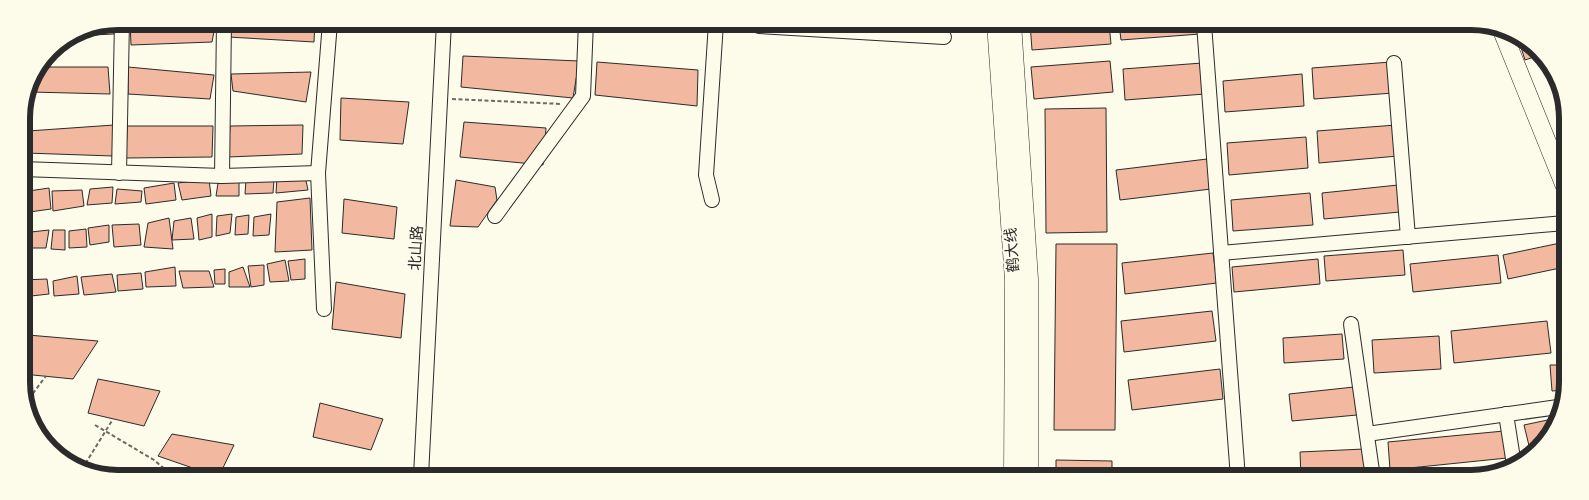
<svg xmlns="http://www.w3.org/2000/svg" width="1589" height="500" font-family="Poppins,'Noto Sans SC',sans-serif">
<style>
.building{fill:#f2b8a0;stroke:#2b2b2b}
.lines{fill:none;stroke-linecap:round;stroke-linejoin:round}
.minor-casing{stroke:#2b2b2b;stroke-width:16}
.major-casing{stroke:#2b2b2b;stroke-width:19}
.path{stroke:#6a6964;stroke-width:2;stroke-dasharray:4 2.5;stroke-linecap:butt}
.minor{stroke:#fdfbea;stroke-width:14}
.major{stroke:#fdfbea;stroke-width:18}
.path-bridge{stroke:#6a6964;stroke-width:2;stroke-dasharray:4 2.5;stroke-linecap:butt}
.labels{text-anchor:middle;stroke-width:4;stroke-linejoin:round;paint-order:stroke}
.street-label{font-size:15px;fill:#2b2b2b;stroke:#fdfbea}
.rim{fill:none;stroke:#2b2b2b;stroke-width:6}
</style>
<rect width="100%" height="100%" fill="#fdfbea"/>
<g class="building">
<polygon points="130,21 216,21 212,42 131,45"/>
<polygon points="115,22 114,34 70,36 81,29"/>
<polygon points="231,22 315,22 314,42 228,37"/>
<polygon points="653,23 714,23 713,27"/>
<polygon points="772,23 950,23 950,31 771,26"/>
<polygon points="1030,23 1109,24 1111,44 1032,50"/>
<polygon points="1119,24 1199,24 1200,34 1121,40"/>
<polygon points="1229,24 1309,24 1309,25 1230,31"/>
<polygon points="1518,38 1543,54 1525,60"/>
<polygon points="463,56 579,61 573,98 461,87"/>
<polygon points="1110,61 1113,92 1034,99 1031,67"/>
<polygon points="597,62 698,70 697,106 595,95"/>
<polygon points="1391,62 1393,93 1314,99 1312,68"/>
<polygon points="1202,63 1205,94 1125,100 1123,69"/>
<polygon points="37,67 108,67 110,94 30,92 31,75"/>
<polygon points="128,67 214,75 210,99 128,94"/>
<polygon points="311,72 306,102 233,91 231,74"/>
<polygon points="1302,74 1304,106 1225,112 1223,81"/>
<polygon points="341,98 409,102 403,144 340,140"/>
<polygon points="1566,107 1566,131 1559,132 1556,108"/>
<polygon points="1106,108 1107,232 1046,233 1045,109"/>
<polygon points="464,122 546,128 543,165 460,157"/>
<polygon points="114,125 113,156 25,153 28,131"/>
<polygon points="303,125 302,154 228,157 230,126"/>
<polygon points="1396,125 1398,156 1319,163 1317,131"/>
<polygon points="127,126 213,126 212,157 126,158"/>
<polygon points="1306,137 1308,168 1229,175 1227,143"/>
<polygon points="1207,159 1211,189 1120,200 1116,170"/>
<polygon points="305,176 308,190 276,193 277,178"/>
<polygon points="209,179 211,196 182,200 178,183"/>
<polygon points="246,180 274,180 273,193 245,194"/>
<polygon points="456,180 495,187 497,200 478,227 450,226"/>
<polygon points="239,181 239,196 216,196 218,183"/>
<polygon points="174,183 176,200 146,204 144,188"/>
<polygon points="1398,185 1400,212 1324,219 1322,193"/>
<polygon points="113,187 112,203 87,205 90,189"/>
<polygon points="49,188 51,209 22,213 22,192"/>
<polygon points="117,189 142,191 141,202 115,204"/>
<polygon points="82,190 84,206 53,211 52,191"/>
<polygon points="1310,193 1313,225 1233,231 1231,200"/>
<polygon points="310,198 312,250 275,252 277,202"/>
<polygon points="344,199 397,207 394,239 342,233"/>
<polygon points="212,214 212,237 199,240 197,218"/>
<polygon points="232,214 230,233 216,236 217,216"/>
<polygon points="271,214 269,235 253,236 254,217"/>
<polygon points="249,215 248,234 235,235 236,217"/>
<polygon points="169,218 173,249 144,247 148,223"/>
<polygon points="191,218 194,239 172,240 174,221"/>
<polygon points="139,224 141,245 114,247 112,225"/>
<polygon points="109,225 109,242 90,245 88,228"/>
<polygon points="86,229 87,247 69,248 69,231"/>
<polygon points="49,230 46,248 22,248 22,233"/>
<polygon points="53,230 65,230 65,250 51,249"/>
<polygon points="1565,242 1565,267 1508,279 1503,255"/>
<polygon points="1056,244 1117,244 1115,430 1054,430"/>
<polygon points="1403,250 1405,275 1326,281 1324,256"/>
<polygon points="1213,253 1217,283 1125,294 1122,263"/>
<polygon points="1498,255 1501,283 1413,292 1410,264"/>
<polygon points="305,259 305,279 291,280 288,261"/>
<polygon points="1318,259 1320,284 1234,292 1232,267"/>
<polygon points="285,260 289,281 270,282 267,264"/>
<polygon points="264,265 264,285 251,287 248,266"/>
<polygon points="175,267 176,286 146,287 145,272"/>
<polygon points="243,267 250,287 229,287 229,272"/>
<polygon points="225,269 225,284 215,284 214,270"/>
<polygon points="179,271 209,271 214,287 183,288"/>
<polygon points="141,273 143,289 118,291 117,275"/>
<polygon points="112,274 116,292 84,295 81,277"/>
<polygon points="77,276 79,294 54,296 53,281"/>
<polygon points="47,279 49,294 22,297 22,280"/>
<polygon points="336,282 405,294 401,338 332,329"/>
<polygon points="1212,311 1216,341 1124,352 1121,321"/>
<polygon points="1547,321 1551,353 1454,363 1451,331"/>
<polygon points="1342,334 1344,359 1284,363 1283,338"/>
<polygon points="28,335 98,341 73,379 23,374 23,354"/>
<polygon points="1439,336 1441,369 1374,373 1372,340"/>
<polygon points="1550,365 1565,365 1565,390 1552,391"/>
<polygon points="1220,369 1223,399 1132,410 1128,380"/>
<polygon points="98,379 160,391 144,426 88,413"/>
<polygon points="1354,387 1357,415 1292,421 1289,394"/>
<polygon points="320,403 383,419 371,450 313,437"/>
<polygon points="1557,418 1533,454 1531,454 1524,425"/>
<polygon points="1504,431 1507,458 1390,470 1388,442"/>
<polygon points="172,434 234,445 219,476 216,476 158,456"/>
<polygon points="1364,449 1365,476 1301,478 1300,452"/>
<polygon points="1056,460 1112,461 1112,478 1056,478"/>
</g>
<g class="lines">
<g class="minor-casing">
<g id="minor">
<polyline points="759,23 759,26 944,37"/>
<polyline points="1204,24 1238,478"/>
<polyline points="1394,63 1408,237"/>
<polyline points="22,169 222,176 318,173"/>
<polyline points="119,173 122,21"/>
<polyline points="222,176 224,21"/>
<polyline points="712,200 706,175 716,23"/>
<polyline points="495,216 583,96 586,22"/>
<polyline points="1221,253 1565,223"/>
<polyline points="324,309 318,173 330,22"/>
<polyline points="1351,324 1373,478"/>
<polyline points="1506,414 1514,465"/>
<polyline points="1367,434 1565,406"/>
<polyline points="421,476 444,22"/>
</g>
</g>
<g class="major-casing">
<g id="major">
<polyline points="996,23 1014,280 1013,478"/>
<polyline points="1012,23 1029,279 1029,478"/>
<polyline points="1501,28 1566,189"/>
<polyline points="45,445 54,452"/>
</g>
</g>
<g class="path">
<polyline points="507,22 573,27"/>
<polyline points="598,28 703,32"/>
<polyline points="452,99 562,104"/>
<polyline points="25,404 46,376"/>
<polyline points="95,425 154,460 173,476"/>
<polyline points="182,476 189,466"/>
</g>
<use href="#minor" class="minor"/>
<use href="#major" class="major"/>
<polyline class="path-bridge" points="82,469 113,419"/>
</g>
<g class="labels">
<g class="street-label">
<text transform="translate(416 248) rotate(-87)" y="5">北山路</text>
<text transform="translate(1012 250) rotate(-94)" y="5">鹤大线</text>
</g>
</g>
<path d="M0 0H1589V500H0ZM118 30H1471A88 88 0 0 1 1559 118V382A88 88 0 0 1 1471 470H118A88 88 0 0 1 30 382V118A88 88 0 0 1 118 30Z" fill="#fdfbea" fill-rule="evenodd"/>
<path class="rim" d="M118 30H1471A88 88 0 0 1 1559 118V382A88 88 0 0 1 1471 470H118A88 88 0 0 1 30 382V118A88 88 0 0 1 118 30Z"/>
</svg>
